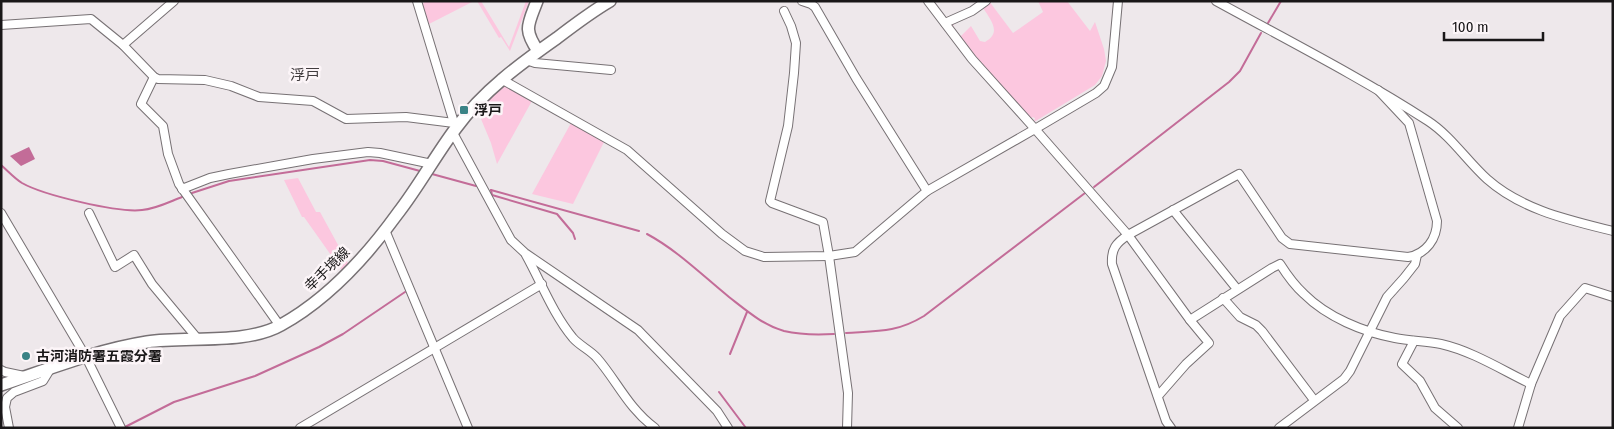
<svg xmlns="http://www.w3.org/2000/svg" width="1614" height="429" font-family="'Fira Sans Condensed','Noto Sans JP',sans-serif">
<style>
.green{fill:#fcc7df}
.water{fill:#c36c98}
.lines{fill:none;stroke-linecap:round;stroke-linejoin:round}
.stream{stroke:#c36c98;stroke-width:2}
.street-casing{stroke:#777174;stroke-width:10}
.secondary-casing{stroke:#777174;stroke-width:14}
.street{stroke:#fff;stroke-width:8}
.secondary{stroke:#fff;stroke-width:11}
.poi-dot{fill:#3b8386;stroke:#fcf5f8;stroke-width:2}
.labels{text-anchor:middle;stroke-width:5;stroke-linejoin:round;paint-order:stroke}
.poi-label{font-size:14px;font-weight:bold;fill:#191718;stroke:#fcf5f8;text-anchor:start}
.street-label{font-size:14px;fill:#191718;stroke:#fcf5f8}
.neighbourhood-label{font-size:15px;fill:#423d3f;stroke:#fcf5f8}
</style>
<rect width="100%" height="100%" fill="#eee8eb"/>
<g class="green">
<polygon points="426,1 474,1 429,24 427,23 421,5"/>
<polygon points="477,1 481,1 509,47 526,1 529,1 510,51 501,37 499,38"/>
<path d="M989 1 1013 33 1043 12 1038 1H1067L1090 31 1095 22 1104 49 1106 61 1102 76 1095 85 1034 122 1035 118 1032 117 1031 122 973 58 952 29V23L963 17 956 21 953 26 956 33 961 36 971 26 980 41 985 42C1002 33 991 20 983 8Z"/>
<polygon points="504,84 533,99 497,164 491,143 481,119 483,114 490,111 487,102"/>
<polygon points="563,118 605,140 573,204 532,194 571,123"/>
<polygon points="298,178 316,212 320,212 349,265 343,272 304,217 302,217 284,180"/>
</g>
<polygon class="water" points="29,147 35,159 21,166 10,156"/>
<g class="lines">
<g class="stream">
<polyline points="1268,23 1281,1"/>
<path d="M1 165C8 171 14 178 22 183 43 195 118 213 142 210 156 209 169 202 182 197"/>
<polyline points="432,174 476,186"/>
<polyline points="1094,187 1229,82 1240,71 1261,33"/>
<polyline points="491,190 639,231"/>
<polyline points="491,190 492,195 557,214 573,233 575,239"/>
<polyline points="192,193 229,181 370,160 383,161 420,171"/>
<path d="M647 234C677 250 703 276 729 297 747 311 763 325 784 331 801 335 817 335 834 334"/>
<path d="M846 333C877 331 896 333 924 316L1085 193"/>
<polyline points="730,354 747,312"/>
<polyline points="719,392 746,428"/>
<polyline points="125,427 174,402 255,376 319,347 343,334 405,292"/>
</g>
<g class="street-casing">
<g id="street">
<polyline points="417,1 455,126"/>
<polyline points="802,1 811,4 815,7 856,78 927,191"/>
<polyline points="928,1 972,59 1035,129 1096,93 1104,86 1112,67 1118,1"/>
<path d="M1216 1C1287 40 1360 77 1428 121 1451 136 1467 161 1487 179 1522 210 1569 220 1613 231"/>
<polyline points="784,11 791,26 796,43 794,73 788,126 770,201 772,203 823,222 829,256 848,393 847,428"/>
<polyline points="945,23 972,11 986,1"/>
<polyline points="1,25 91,19 123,45 154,77 158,79 205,80 231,86 259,97 313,101 346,119 406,117 454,123"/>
<polyline points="123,45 174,1"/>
<polyline points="526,60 535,63 611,70"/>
<polyline points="154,77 141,104 163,126 168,154 179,184 280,326"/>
<path d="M501 79 627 150 722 234 745 251 764 257 829 256 855 252 927 191 1035 129 1128 235 1190 320 1272 268 1280 264C1287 275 1294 285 1304 294 1327 317 1363 332 1395 338 1410 341 1426 341 1441 344 1472 351 1502 370 1531 384"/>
<polyline points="453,133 511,240 525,253 638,330 717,411 728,428"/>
<polyline points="182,189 210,178 229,174 313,159 368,152 380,153 432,164"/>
<polyline points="1173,210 1237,289"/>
<polyline points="1,213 86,357 121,428"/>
<polyline points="89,213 115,267 134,255 152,284 197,338"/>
<polyline points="385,230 468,428"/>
<path d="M526 255C541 282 553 314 573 338 580 346 590 350 597 358 617 381 628 408 655 428"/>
<polyline points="1223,298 1240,317 1256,325 1262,331 1314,400"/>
<polyline points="1414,341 1402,364 1420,381 1435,408 1458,428"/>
<polyline points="1,370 5,372 24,376"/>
<polyline points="1158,396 1186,364 1209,343 1190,320"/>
<polyline points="9,428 5,407 7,398 14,392 43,381 51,368"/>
<polyline points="300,428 542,284"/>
<path d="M1171 428 1166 421 1112 264C1111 249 1116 243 1128 235L1239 174 1282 238 1290 244 1408 257C1426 254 1437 239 1437 221L1409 123 1378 90"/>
<polyline points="1279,428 1344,379 1350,371 1387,297 1404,278 1415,264 1417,255"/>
<polyline points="1518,428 1531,384 1560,316 1585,288 1613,297"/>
</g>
</g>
<g class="secondary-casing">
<g id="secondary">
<path d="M537 1C528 25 523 29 538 51"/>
<path d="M1 385C49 369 97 350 147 342 187 336 246 345 281 325 328 299 367 256 398 213 419 186 435 156 456 128 483 91 520 64 557 38 574 25 591 12 610 1"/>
</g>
</g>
<use href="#street" class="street"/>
<use href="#secondary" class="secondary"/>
</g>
<g class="poi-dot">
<rect x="459" y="105" width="10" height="10" rx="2.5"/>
<circle cx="26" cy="356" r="5"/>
</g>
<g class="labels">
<g class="poi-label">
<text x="474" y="115">浮戸</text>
<text x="36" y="361">古河消防署五霞分署</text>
</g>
<g class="street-label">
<text transform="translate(327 269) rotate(-44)" y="5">幸手境線</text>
</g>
<g class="neighbourhood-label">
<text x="305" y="80">浮戸</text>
</g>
</g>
<rect width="1614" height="429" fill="none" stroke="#191718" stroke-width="5"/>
<path d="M1444 32v8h99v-8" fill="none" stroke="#191718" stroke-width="2.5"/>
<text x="1452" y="32" font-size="15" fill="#191718" stroke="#fcf5f8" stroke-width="4" paint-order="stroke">100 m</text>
</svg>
